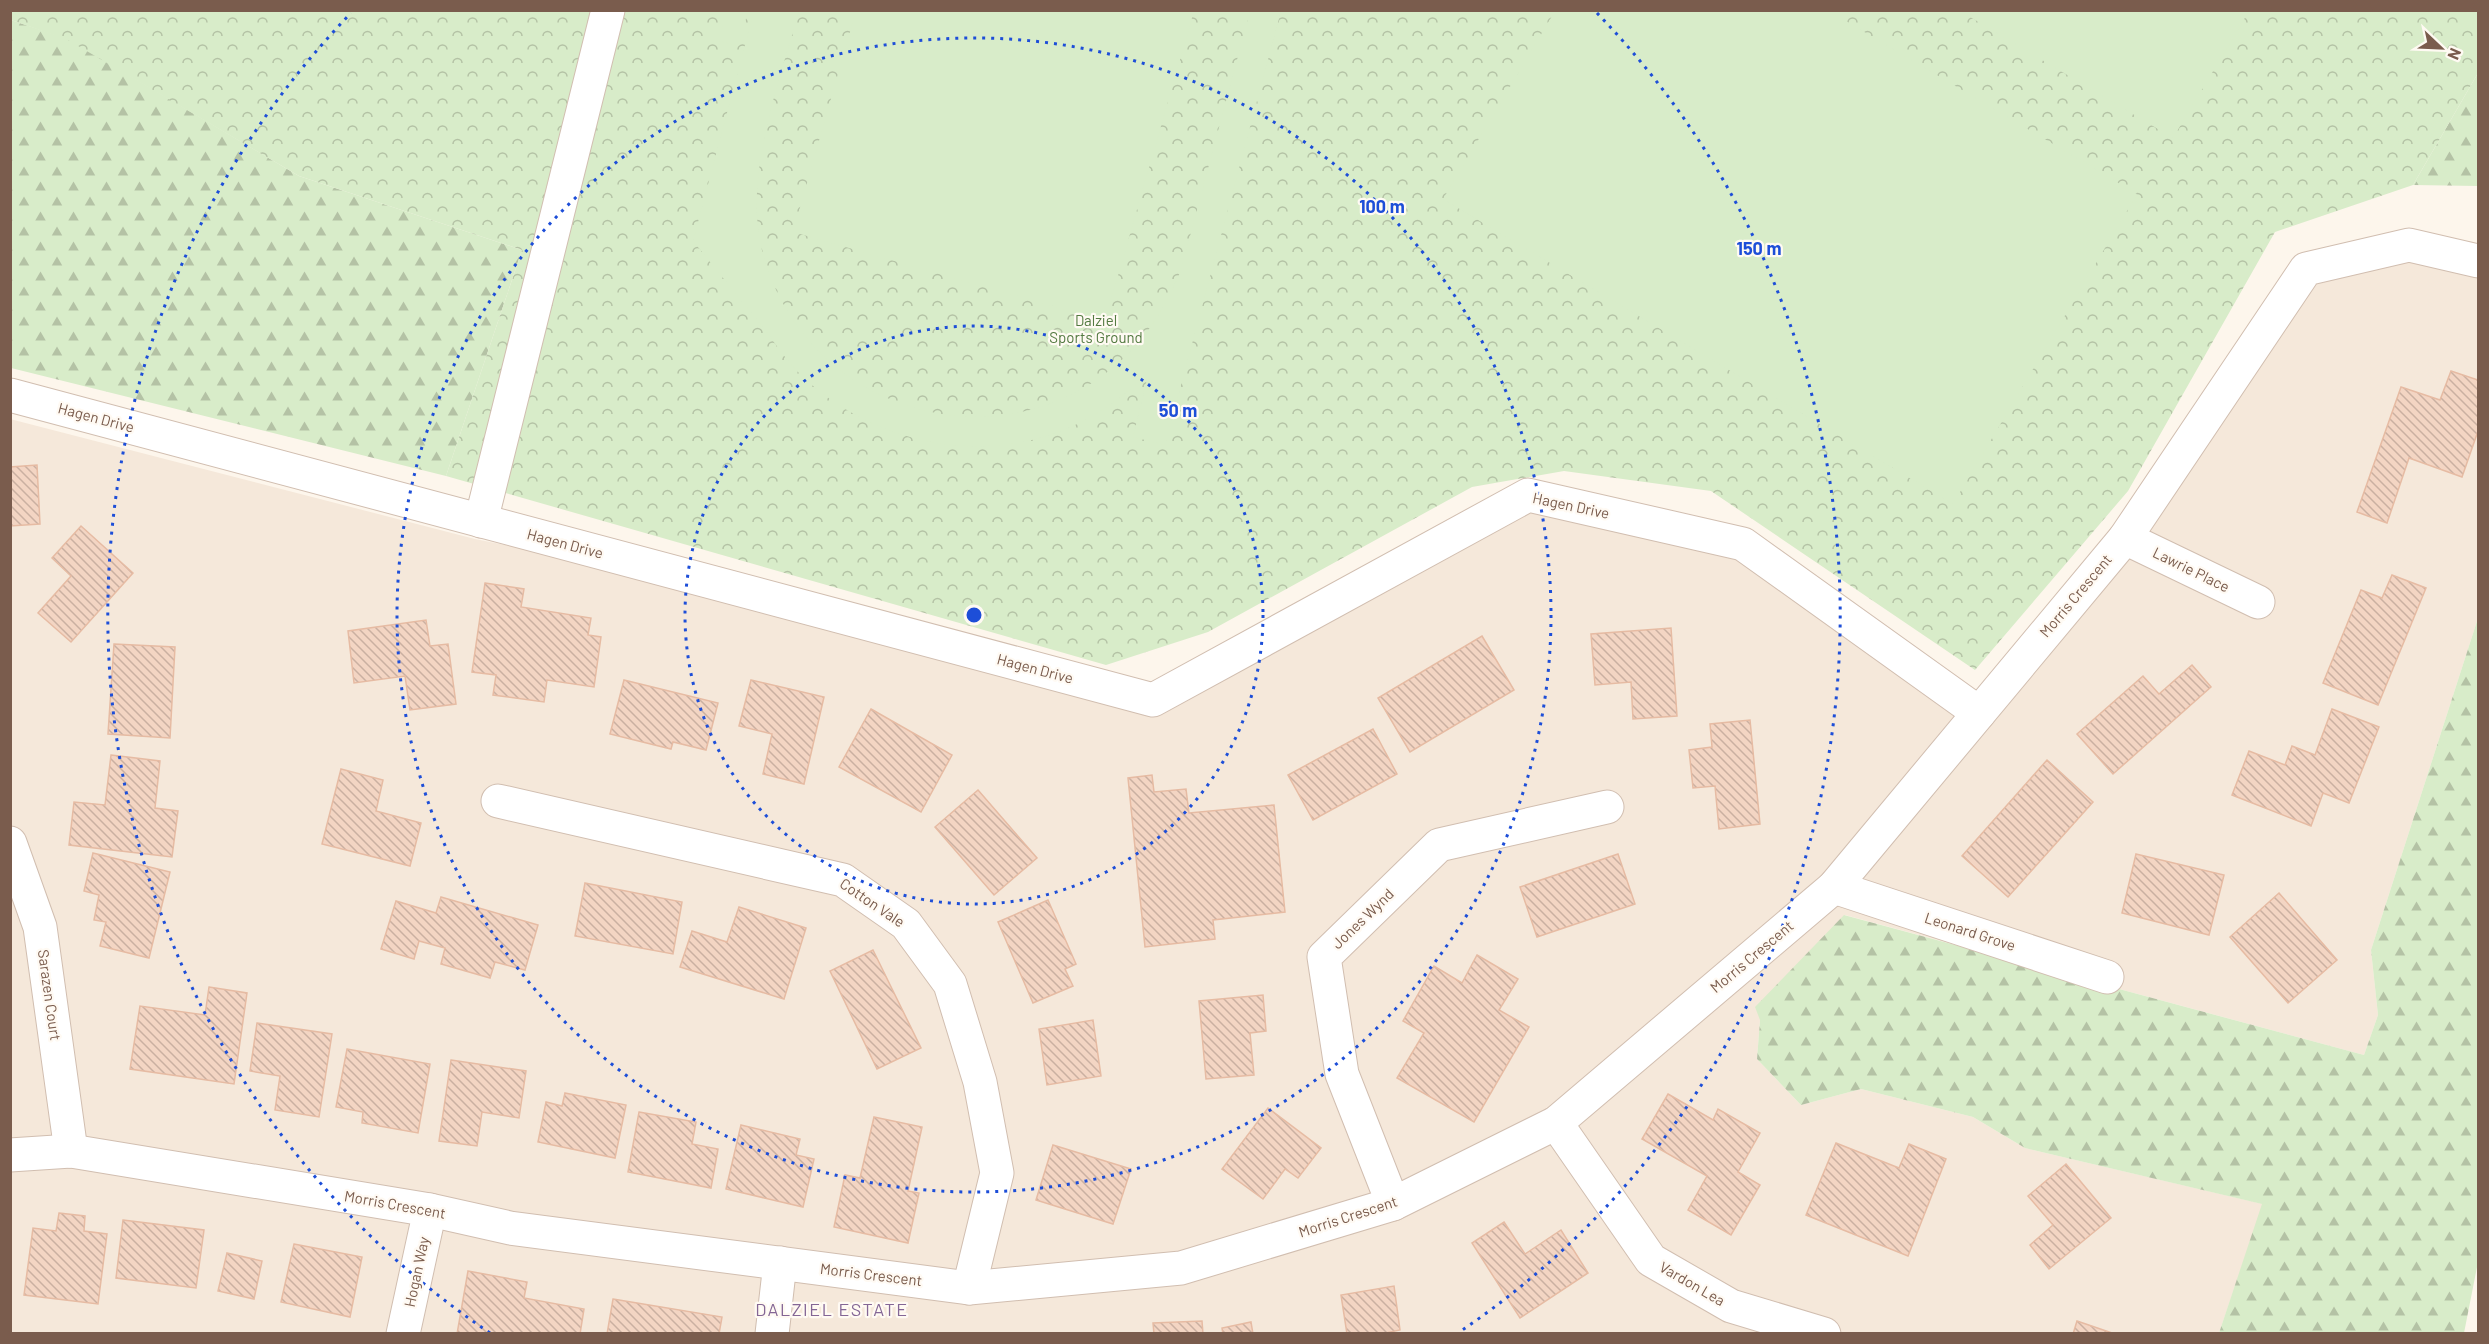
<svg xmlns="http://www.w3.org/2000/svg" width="2489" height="1344" font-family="Barlow,sans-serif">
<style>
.residential{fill:#f5e8da}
.forest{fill:url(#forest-firs)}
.park{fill:url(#park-crowns)}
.pitch{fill:#d8ecc9}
.building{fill:url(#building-back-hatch);stroke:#e6bba3;stroke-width:1.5}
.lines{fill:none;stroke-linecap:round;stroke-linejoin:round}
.minor-casing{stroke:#d1beb0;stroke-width:35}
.minor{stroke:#fff;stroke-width:33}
.ring{fill:none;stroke:#1d4ed8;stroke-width:3;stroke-dasharray:3 6}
.labels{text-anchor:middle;stroke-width:4.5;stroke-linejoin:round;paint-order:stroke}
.park-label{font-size:15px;fill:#537a41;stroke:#fffaf3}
.street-label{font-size:15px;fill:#7a5c4d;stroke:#fffaf3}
.quarter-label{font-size:18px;letter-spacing:1.5px;fill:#846695;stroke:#fffaf3}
.centre{fill:#1d4ed8;stroke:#fffaf3;stroke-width:3}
.ring-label{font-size:18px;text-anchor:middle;font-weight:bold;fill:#1d4ed8;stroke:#fffaf3;stroke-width:4.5;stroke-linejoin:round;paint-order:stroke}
</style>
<defs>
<pattern id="forest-firs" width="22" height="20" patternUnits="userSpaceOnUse" patternTransform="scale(1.5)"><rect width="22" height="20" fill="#d8ecc9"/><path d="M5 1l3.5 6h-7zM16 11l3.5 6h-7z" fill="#b4c2a5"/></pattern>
<pattern id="park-crowns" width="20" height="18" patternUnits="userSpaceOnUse" patternTransform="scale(1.5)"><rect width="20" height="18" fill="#d8ecc9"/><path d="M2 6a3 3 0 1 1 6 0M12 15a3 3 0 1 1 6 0" fill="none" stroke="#b4c2a5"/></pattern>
<pattern id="building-back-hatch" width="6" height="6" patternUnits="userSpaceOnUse" patternTransform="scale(1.5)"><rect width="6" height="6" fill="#f3d5c3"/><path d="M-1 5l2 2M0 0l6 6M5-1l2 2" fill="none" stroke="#cab0a1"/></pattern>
</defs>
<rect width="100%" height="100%" fill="#fdf6ec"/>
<polygon class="residential" points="2409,245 2478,272 2478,618 2371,950 2378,1015 2364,1055 1845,915 1760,1020 1757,1059 1801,1105 1861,1089 1973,1117 2025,1148 2263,1204 2219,1333 11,1333 10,419 475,539 743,592 1153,700 1528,495 1743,544 1979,713 2306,269"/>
<g class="forest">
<polygon points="11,20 68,39 299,176 522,250 446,476 11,368"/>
<polygon points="2478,73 2478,186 2413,185"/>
<polygon points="2478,618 2478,1262 2464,1333 2219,1333 2262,1204 2025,1148 1973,1117 1861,1089 1801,1105 1757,1059 1760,1020 1755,1007 1844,915 2364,1055 2378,1015 2371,950"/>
</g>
<polygon class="park" points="11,10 2478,10 2478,73 2413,185 2275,232 2128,491 1975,670 1711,491 1564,471 1472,487 1208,632 1106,665 446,476 522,250 299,176 68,40 11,20"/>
<g class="pitch">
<polygon points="727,11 748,11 739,46 719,41"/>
<path d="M754 11H799C779 84 742 178 763 254 807 415 1008 472 1128 354 1152 330 1168 301 1181 270L1250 11H1281L1165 445 1133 437 1148 375C1129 390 1111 406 1089 418 1000 467 888 450 812 385 791 368 778 347 762 326 739 298 716 269 693 241Z"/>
<polygon points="856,11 1194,11 1105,321 793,232"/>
<polygon points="1555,11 1829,11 2137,194 1953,504 1443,199"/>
<polygon points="1960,11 2249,11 2173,138"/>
</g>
<g class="building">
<polygon points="2451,371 2478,380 2478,431 2462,477 2409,458 2387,523 2357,512 2401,387 2440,400"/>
<polygon points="37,465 40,524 10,526 10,467"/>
<polygon points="81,526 133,573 71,642 38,613 71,576 52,558"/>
<polygon points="2392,575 2426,588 2378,705 2323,683 2361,590 2382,598"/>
<polygon points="485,583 524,589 521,607 591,618 588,635 601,637 594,687 547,680 544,702 493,695 496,675 472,672"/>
<polygon points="426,620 430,646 448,644 456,704 410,710 405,676 354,683 348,631"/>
<polygon points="1671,628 1677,716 1633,719 1631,682 1595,685 1591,634"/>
<polygon points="1482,636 1514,690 1410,752 1378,698"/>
<polygon points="114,644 175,647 170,738 108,734"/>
<polygon points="2192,665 2211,687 2113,774 2077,734 2143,676 2159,694"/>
<polygon points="624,680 718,703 706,750 673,742 671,749 610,734"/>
<polygon points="751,680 824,697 804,784 763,774 772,734 739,726"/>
<polygon points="871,709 952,755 921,812 839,767"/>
<polygon points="2332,709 2379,727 2349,803 2323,793 2311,826 2232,795 2249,751 2285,765 2292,746 2315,755"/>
<polygon points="1750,720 1760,824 1719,829 1715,786 1693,788 1689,750 1712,747 1710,724"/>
<polygon points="1373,729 1397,774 1313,820 1288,775"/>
<polygon points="111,755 160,761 155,808 178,811 172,857 69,845 74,802 105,805"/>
<polygon points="2047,760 2093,802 2008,897 1962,856"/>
<polygon points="341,769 383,780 376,811 421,823 410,866 322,844"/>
<polygon points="1152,775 1154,792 1186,789 1189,813 1274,805 1285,912 1213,920 1215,939 1145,947 1128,778"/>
<polygon points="978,790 1037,858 994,895 935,827"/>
<polygon points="93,853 170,872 149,958 100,946 106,922 94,920 99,895 84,891"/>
<polygon points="1618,854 1635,904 1537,937 1520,887"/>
<polygon points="2136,854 2224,875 2209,935 2122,913"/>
<polygon points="585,883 682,902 673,954 575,936"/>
<polygon points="2279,893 2337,960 2288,1003 2230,937"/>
<polygon points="441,897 538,925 525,970 495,962 490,978 441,964 445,948 419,941 414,959 381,949 396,901 436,913"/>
<polygon points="1048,900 1076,964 1065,969 1073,986 1033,1003 998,922"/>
<polygon points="739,907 806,928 784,999 680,967 692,931 727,942"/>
<polygon points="873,950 921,1048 877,1069 830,971"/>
<polygon points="1477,955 1518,979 1499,1010 1529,1027 1474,1122 1397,1078 1424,1033 1403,1021 1434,966 1462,983"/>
<polygon points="209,987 247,993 234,1084 130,1069 140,1006 205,1015"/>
<polygon points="1263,995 1266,1031 1250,1033 1254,1075 1206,1079 1199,1001"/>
<polygon points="1093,1020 1101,1076 1047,1085 1039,1029"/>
<polygon points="257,1023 332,1034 319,1117 275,1110 280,1076 250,1071"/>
<polygon points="347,1049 430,1064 418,1133 362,1123 363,1112 336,1107"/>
<polygon points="451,1060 526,1071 519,1118 482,1112 477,1146 439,1141"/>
<polygon points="565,1093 626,1105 615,1158 538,1142 546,1102 562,1106"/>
<polygon points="1668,1094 1713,1120 1718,1109 1760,1133 1738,1172 1760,1185 1731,1235 1688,1210 1707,1176 1642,1139"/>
<polygon points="1268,1108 1321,1148 1298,1178 1285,1169 1263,1199 1222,1169"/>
<polygon points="639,1112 696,1122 692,1144 718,1149 711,1188 628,1172"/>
<polygon points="874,1117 922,1127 908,1191 919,1193 908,1243 834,1227 845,1175 860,1178"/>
<polygon points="741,1125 800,1139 796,1155 814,1159 803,1207 726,1189"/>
<polygon points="1836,1143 1899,1168 1909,1144 1946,1159 1908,1256 1806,1215"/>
<polygon points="1053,1145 1131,1169 1113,1224 1036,1200"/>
<polygon points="2066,1164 2111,1218 2049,1269 2030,1245 2053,1225 2028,1196"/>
<polygon points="59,1213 85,1216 84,1231 107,1234 98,1304 24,1295 33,1228 56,1231"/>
<polygon points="123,1220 204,1230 196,1288 116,1278"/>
<polygon points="1504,1222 1525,1254 1561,1230 1588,1273 1520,1318 1472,1243"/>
<polygon points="294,1244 362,1257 350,1317 281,1302"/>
<polygon points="227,1253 262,1261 254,1299 218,1291"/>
<polygon points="468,1271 527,1282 524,1298 584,1309 580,1334 457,1334"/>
<polygon points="1394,1286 1400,1330 1381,1334 1347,1334 1341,1295"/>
<polygon points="613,1299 722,1317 719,1334 607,1334"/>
<polygon points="1202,1321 1203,1334 1154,1334 1153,1323"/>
<polygon points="2077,1321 2115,1334 2073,1334"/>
<polygon points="1251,1322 1253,1334 1223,1334 1222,1328"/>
</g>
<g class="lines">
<g class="minor-casing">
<g id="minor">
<polyline points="10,395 1153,700 1528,495 1743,544 1979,713"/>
<polyline points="481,521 608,10"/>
<polyline points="2125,538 2258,602"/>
<polyline points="498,801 843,880 906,924 950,984 980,1082 997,1173 969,1288"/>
<polyline points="10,843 40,927 71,1151"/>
<polyline points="1834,887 2107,977"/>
<polyline points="1556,1123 1651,1260 1731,1306 1824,1334"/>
<polyline points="10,1155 71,1151 430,1210 510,1228 969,1288 1181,1268 1393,1204 1556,1123 1834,887 2125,538 2306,269 2409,245 2478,261"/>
<polyline points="1393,1204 1342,1074 1324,957 1439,845 1607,807"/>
<polyline points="403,1334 430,1210"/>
<polyline points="772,1334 780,1263"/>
</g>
</g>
<use href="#minor" class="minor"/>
</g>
<g class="ring">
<circle cx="974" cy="615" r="289"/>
<circle cx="974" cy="615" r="577"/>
<path d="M490 1333A866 866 0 0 1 351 13M1597 13A866 866 0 0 1 1458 1333"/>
</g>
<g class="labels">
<g class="park-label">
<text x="1096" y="326">Dalziel<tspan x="1096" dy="17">Sports Ground</tspan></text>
</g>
<g class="street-label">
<text transform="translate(96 418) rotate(15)" y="5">Hagen Drive</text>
<text transform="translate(1571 506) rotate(12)" y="5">Hagen Drive</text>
<text transform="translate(565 544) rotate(15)" y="5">Hagen Drive</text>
<text transform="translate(2191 570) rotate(26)" y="5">Lawrie Place</text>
<text transform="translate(2076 596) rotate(-50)" y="5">Morris Crescent</text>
<text transform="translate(1035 669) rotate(15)" y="5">Hagen Drive</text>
<text transform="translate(872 903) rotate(34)" y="5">Cotton Vale</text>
<text transform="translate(1363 919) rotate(-44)" y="5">Jones Wynd</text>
<text transform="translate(1970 932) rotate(18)" y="5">Leonard Grove</text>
<text transform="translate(1752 957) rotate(-40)" y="5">Morris Crescent</text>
<text transform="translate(49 995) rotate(82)" y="5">Sarazen Court</text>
<text transform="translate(395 1205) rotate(10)" y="5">Morris Crescent</text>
<text transform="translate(1348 1217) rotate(-18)" y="5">Morris Crescent</text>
<text transform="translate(417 1272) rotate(-78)" y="5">Hogan Way</text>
<text transform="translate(871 1275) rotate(7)" y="5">Morris Crescent</text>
<text transform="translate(1692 1284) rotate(30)" y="5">Vardon Lea</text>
</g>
<g class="quarter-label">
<text x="832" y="1316">DALZIEL ESTATE</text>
</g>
</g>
<circle cx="974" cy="615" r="9" class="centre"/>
<g class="ring-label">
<text x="1382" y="213">100 m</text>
<text x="1759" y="255">150 m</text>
<text x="1178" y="417">50 m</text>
</g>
<rect width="2489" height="1344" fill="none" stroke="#7a5c4d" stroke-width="24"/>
<g transform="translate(2441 48) rotate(113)" stroke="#fffaf3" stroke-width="4.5" paint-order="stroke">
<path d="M0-4.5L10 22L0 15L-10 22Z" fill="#7a5c4d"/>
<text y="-9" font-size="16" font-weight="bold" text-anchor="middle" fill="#7a5c4d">N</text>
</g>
</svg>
